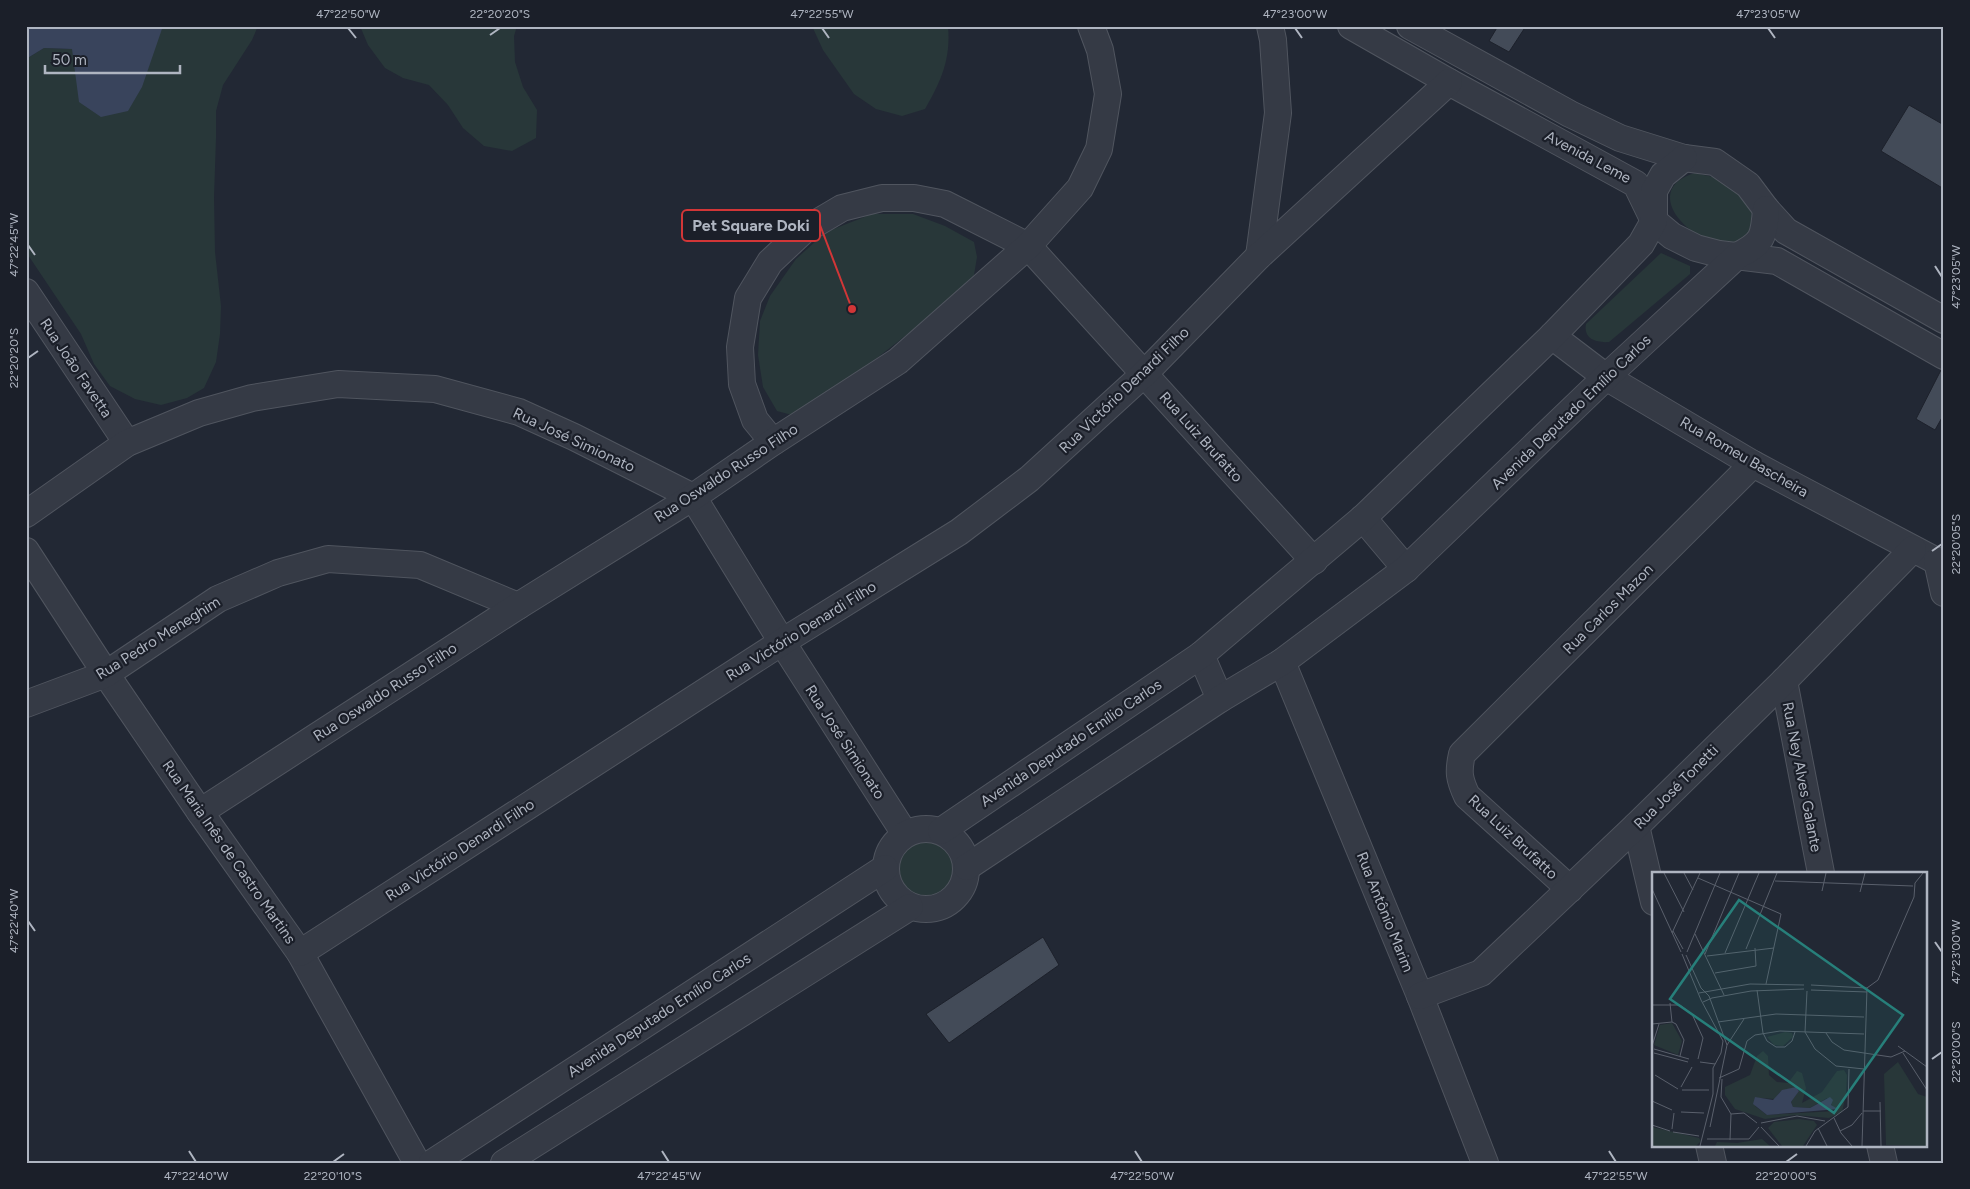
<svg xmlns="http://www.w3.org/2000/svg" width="1970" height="1189" font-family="Figtree,sans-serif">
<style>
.green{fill:#283739}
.water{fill:#39445c}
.building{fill:#434b58;stroke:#1d212b}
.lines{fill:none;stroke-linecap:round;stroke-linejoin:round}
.minor-casing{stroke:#50555f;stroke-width:28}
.minor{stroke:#353a45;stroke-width:26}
.ticks{fill:none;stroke:#afb5c1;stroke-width:2}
.labels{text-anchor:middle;stroke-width:4.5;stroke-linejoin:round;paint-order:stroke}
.street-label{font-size:15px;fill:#afb5c1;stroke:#1b1f29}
.inset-road{fill:none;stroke:#5a606c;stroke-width:1}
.view{fill:#277f7a;fill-opacity:0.15;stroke:#277f7a;stroke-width:2.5}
.inset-edge{fill:none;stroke:#afb5c1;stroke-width:2.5}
.leader{fill:none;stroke:#d23637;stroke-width:2}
.callout-dot{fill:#d23637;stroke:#1b1f29;stroke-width:2}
.callout{fill:#1b1f29;stroke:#d23637;stroke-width:2}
.callout-label{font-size:16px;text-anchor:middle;font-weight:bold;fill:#afb5c1}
.neatline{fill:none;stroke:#afb5c1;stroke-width:2}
.ticks-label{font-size:12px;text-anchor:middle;fill:#afb5c1}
</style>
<rect width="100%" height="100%" fill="#222834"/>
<g class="green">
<polygon points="163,26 258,26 252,40 223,85 216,111 216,138 214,197 215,252 221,306 220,334 216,362 204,388 187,398 161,405 135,399 110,386 94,364 81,334 26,252 26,59 44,48 72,49 160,33"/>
<polygon points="360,26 517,26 514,36 515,62 523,87 537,110 536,138 512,151 484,146 463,128 448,105 429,85 403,78 385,68 368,45"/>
<path d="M812 26H948C951 59 941 81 925 109L902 116 876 109 854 94 823 50Z"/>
<path d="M1695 173 1713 177 1739 193 1753 215 1751 232C1746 236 1740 241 1734 242 1695 251 1636 190 1695 173Z"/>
<polygon points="872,214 913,214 945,226 974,242 977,257 974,275 955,297 854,376 792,415 777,411 763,387 758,355 760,321 770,296 796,259 826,232"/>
<path d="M1661 253 1690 266V274L1609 342C1596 343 1583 339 1586 324Z"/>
<circle cx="925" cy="868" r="30"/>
</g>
<polygon class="water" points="26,26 163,26 142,87 128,111 101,117 79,102 72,49 44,48 26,59"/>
<g class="building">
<polygon points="1498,26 1526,26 1509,52 1489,41"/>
<polygon points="1909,105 1944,125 1944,189 1881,151"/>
<polygon points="1941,370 1944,371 1944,414 1935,430 1916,419"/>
<polygon points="1043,937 1059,965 949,1043 926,1014"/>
</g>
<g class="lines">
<g class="minor-casing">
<g id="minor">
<polyline points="1351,26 1449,82 1636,184 1654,221 1672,236 1696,248 1719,254 1777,261 1944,356"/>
<polyline points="1410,26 1570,114 1620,138 1684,158 1715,162 1748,185 1766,209 1786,231 1944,320"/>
<polyline points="1259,256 1278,113 1273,40 1270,26"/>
<polyline points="26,292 127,443"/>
<polyline points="1552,336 1606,377 1753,464 1944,565"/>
<polyline points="773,442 755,420 742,384 740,347 748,298 770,262 803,231 842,208 882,198 914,198 945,204 1028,246 1314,561"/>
<polyline points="26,514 127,443 199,413 252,398 338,384 435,389 519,412 574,437 693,497 782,642 905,834"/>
<polyline points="1363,518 1406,569"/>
<polyline points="26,551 106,674 200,812 300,953 417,1163"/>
<polyline points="1937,561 1944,593"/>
<polyline points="1201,655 1220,699"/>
<polyline points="1282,662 1420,996 1485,1163"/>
<polyline points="1784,681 1821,873"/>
<polyline points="26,704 106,674 218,599 278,573 328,559 420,565 518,606"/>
<polyline points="200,812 518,606 693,497 773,442 898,361 1028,246 1080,188 1099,149 1108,94 1100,50 1091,26"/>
<polyline points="1636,826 1654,902"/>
<circle cx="926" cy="869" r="40"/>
<polyline points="941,831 1201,655 1363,518 1552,336 1641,244 1654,221 1654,191 1663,175 1684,158"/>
<path d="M967 867 1220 699 1282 662 1406 569 1606 377 1737 256C1763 243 1764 237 1766 209"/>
<path d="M1570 889 1467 796C1459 779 1458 772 1462 754L1753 464"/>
<polyline points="300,953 782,642 959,532 1029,479 1144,374 1259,256 1449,82"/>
<polyline points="1420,996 1481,973 1636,826 1784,681 1913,549"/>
<polyline points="1709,1145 1713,1163"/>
<polyline points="1880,1145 1884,1163"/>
<polyline points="432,1163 885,868"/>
<polyline points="504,1163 910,907"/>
</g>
</g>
<use href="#minor" class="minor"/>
</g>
<path class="ticks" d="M348 28 356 38M822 28 829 38M1295 28 1302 38M1768 28 1775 38M490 35 500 28M28 245 35 255M1935 266 1942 277M28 358 38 351M1932 551 1942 544M28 921 35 931M1935 942 1942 952M1932 1059 1942 1052M189 1151 196 1162M662 1151 669 1162M1135 1151 1142 1162M1609 1151 1616 1162M333 1162 344 1154M1786 1162 1797 1154"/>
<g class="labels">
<g class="street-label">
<text transform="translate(1588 157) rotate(28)" y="5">Avenida Leme</text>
<text transform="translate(76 368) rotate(56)" y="5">Rua João Favetta</text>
<text transform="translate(1124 390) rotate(-44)" y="5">Rua Victório Denardi Filho</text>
<text transform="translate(1571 412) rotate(-44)" y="5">Avenida Deputado Emílio Carlos</text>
<text transform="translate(1201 437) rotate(48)" y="5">Rua Luiz Brufatto</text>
<text transform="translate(574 440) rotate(25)" y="5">Rua José Simionato</text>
<text transform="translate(1744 457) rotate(30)" y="5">Rua Romeu Bascheira</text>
<text transform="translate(726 473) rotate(-33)" y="5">Rua Oswaldo Russo Filho</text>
<text transform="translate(1608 609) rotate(-45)" y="5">Rua Carlos Mazon</text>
<text transform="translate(801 631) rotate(-32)" y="5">Rua Victório Denardi Filho</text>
<text transform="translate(158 638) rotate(-32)" y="5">Rua Pedro Meneghim</text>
<text transform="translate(385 692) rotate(-33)" y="5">Rua Oswaldo Russo Filho</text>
<text transform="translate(845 742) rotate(57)" y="5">Rua José Simionato</text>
<text transform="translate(1071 743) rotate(-34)" y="5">Avenida Deputado Emílio Carlos</text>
<text transform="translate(1802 777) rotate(79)" y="5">Rua Ney Alves Galante</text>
<text transform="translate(1676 787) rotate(-45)" y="5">Rua José Tonetti</text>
<text transform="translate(1513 837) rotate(43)" y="5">Rua Luiz Brufatto</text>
<text transform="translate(460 850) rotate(-33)" y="5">Rua Victório Denardi Filho</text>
<text transform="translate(229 852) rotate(55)" y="5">Rua Maria Inês de Castro Martins</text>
<text transform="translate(1385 912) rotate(68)" y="5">Rua Antônio Marim</text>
<text transform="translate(659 1015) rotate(-33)" y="5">Avenida Deputado Emílio Carlos</text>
</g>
</g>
<g transform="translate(1652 872)">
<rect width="275" height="275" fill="#222834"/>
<path d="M20 151 30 169 26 183 2 173 8 153ZM133 160 140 161 141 165 131 174 122 173 115 165ZM111 179 116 184 117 203 125 210 136 211 145 199 150 201 154 216 150 231 170 220 185 199 192 198 195 203 194 223 190 240 177 246 143 243 113 247 83 237 73 223V215L98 203 105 184ZM144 215 147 218 139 230 141 235 158 236 175 226 184 239 115 243 103 234 109 226 123 227 128 220ZM246 190 266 222 275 225V274L234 273 232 202ZM147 247 162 249 165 253 151 274H130L116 256 122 250ZM0 255 47 266 49 269 44 274H0ZM110 267 118 274H63L65 270 85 271Z" fill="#283739" fill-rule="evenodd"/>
<path d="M144 215 147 219 139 230 141 235 158 236 178 225 181 228 179 233 186 237 115 243 101 232 103 225 121 228 130 218Z" fill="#39445c"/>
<path class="inset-road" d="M12 1 32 40M32 1 41 18M46 6 129 42 114 112M123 9 261 14M0 17 29 80M170 19 174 1M208 20 213 1M21 59 31 77M20 61 48 1M43 62 72 123M94 77 125 1M35 80 68 1M73 81 107 1M30 82 49 128 71 169 69 181 61 196V222L48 274M53 82 87 1M34 83 49 116 57 124 75 173M55 84 122 76M63 101 104 94 103 76M159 113 215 116M215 116 226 108 262 25 263 11 271 1M105 118 111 161 115 169 124 175H133L140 169 143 160M159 118 215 120M155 119 153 160 163 177 184 194 212 197M47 121 98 112 152 113M51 130 60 126 99 119 152 117M18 131 20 150M0 133H28L40 142 51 166 46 187M20 150 24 152 32 168 28 184M66 150 124 142 212 145M0 152 20 150M174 161 180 170 192 178 239 185 253 179M0 174 7 152M246 174 275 195M2 177 37 187M2 181 36 190M251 181 275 218M48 190 63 192M3 203 26 217M67 206 87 197 95 169 103 163 128 159 212 162M70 207 69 225 79 242 78 268M29 215 40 195M30 218H57M0 229 20 238M228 230 229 274M211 239H229M29 240 52 241M79 242 92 241 105 251M182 246 189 261 200 274M109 251 145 244 173 249M0 253 18 259M58 255 75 173 92 147M109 255 127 274M166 256 175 274M20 257 22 241M188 259 200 253 210 241M21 260 47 264M55 267H97L107 255M154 274 163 259 196 235 197 197M210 274 215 116"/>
<path class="view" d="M87 28 251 143 182 241 18 127Z"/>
<rect width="275" height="275" class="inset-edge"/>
</g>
<path class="leader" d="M852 309L820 225"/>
<circle class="callout-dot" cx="852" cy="309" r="5"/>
<rect class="callout" x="682" y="210" width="138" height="31" rx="5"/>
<g class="callout-label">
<text x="751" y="231">Pet Square Doki</text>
</g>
<rect width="1970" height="1189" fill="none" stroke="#1b1f29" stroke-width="55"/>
<path d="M45 65v8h135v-8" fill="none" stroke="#afb5c1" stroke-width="2.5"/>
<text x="52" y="65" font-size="15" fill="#afb5c1" stroke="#1b1f29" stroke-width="4" paint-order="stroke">50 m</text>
<rect x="28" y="28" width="1914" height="1134" class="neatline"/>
<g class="ticks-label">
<text x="348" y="18">47°22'50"W</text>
<text x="500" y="18">22°20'20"S</text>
<text x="822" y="18">47°22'55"W</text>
<text x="1295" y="18">47°23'00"W</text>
<text x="1768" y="18">47°23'05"W</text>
<text transform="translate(14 245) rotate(-90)" y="4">47°22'45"W</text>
<text transform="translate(1956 277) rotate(-90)" y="4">47°23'05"W</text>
<text transform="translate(14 358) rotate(-90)" y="4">22°20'20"S</text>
<text transform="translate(1956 544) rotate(-90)" y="4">22°20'05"S</text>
<text transform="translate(14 921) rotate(-90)" y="4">47°22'40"W</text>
<text transform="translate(1956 952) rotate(-90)" y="4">47°23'00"W</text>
<text transform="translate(1956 1052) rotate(-90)" y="4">22°20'00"S</text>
<text x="196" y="1180">47°22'40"W</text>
<text x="333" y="1180">22°20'10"S</text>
<text x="669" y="1180">47°22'45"W</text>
<text x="1142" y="1180">47°22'50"W</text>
<text x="1616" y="1180">47°22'55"W</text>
<text x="1786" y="1180">22°20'00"S</text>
</g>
</svg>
